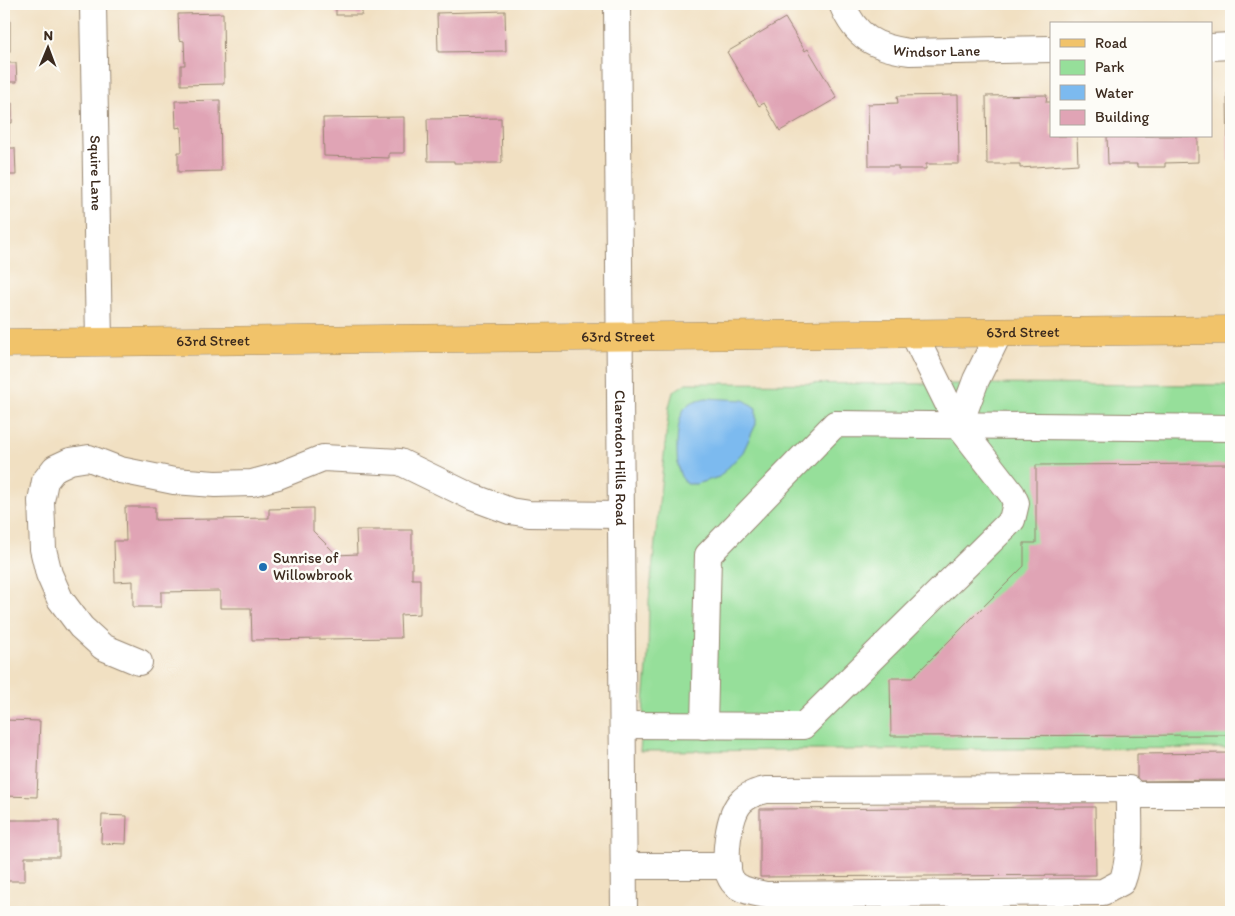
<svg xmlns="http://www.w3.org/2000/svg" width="1235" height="916" font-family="Itim,sans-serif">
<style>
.green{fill:#96df9a;stroke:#68845c}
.water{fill:#7cbaef;stroke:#5c7286}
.building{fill:#e0a4b5}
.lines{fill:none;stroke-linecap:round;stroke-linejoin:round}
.minor-casing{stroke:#968570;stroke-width:28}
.major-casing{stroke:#968570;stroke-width:29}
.minor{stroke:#fff;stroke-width:26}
.major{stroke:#f1c36a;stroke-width:28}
.poi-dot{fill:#1f6fb2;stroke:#fdfcf7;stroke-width:2}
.labels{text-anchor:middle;stroke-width:5;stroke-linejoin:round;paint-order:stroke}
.street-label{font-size:15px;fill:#3b2a1e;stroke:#fdfcf7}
.poi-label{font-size:15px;fill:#3b2a1e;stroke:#fdfcf7;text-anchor:start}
</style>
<rect width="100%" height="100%" fill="#fdfcf7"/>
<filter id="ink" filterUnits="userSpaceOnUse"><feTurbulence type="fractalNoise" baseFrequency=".02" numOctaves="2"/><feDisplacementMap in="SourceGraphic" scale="10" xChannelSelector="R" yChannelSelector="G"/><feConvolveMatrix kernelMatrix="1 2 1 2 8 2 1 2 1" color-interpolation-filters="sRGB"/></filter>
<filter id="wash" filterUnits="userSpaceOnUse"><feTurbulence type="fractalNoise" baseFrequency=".0096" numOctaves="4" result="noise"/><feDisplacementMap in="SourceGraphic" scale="20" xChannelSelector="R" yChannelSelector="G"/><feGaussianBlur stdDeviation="1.12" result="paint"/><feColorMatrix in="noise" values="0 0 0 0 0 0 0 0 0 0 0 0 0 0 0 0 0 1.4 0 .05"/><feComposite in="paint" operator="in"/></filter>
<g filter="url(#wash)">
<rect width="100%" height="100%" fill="#f1e0c2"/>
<polygon class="green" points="686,383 1231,385 1231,748 640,751 648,655 649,600 669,407 673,392"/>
<path class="water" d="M706 398 744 400 756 408V424L743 452 719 477 696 484H687C685 481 681 478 680 474 675 461 676 418 685 408 691 401 698 400 706 398Z"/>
<g id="blocks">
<g class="building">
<rect x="336" y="4" width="26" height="11"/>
<polygon points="505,11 506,51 438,52 437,13"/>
<polygon points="223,13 224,84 181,85 181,65 185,65 184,41 179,40 178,14"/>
<polygon points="785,18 805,51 808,49 837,98 780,131 764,103 759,106 727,52"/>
<rect x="4" y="20" width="6" height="31"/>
<polygon points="4,63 16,63 17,82 4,82"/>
<polygon points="1227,93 1231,93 1231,161 1228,161"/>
<polygon points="958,95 959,164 926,164 926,169 898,169 898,166 869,166 868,104 898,103 897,96"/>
<polygon points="1047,95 1046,102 1051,102 1051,136 1077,136 1078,164 1020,168 1020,164 987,164 986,96"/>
<polygon points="220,100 221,171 178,172 178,152 182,152 181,127 176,128 175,101"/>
<polygon points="4,103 12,103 12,123 9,123 9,148 15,148 16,175 4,175"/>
<polygon points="404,117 404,153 389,153 389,158 324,156 323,118"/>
<polygon points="501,118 502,163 454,163 454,161 428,161 427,119"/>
<polygon points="1107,136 1198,136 1198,162 1165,163 1165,167 1137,167 1137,164 1108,164"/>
<polygon points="1231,464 1231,735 891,736 890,678 912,678 1024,566 1024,543 1036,543 1036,465"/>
<polygon points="125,507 155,507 155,520 269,518 269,509 313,508 313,531 337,555 357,554 356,530 412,530 412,579 420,579 420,614 400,615 401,638 252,640 251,608 220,608 220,591 161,592 161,607 133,607 133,581 115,582 114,541 126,541"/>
<polygon points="4,720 40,721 37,797 4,796"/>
<polygon points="1231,753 1231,780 1137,781 1137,754"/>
<polygon points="1095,807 1096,875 760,877 760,809"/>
<polygon points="102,815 127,816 126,844 101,843"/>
<polygon points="4,820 59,820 59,857 25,857 25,881 4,881"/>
</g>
</g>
</g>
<g filter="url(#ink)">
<use href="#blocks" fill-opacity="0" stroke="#968570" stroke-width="1"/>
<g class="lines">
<g class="minor-casing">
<g id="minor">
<path id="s1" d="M93 4 99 342"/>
<path id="s2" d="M617 4 624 912"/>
<path id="s3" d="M842 4C856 38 875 47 909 52L1051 49"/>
<polyline points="1211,47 1231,46"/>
<polyline points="959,426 976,380 999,333"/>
<polyline points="139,662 103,647 81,627 60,599 49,574 43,549 41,501 45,481 55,468 70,461 89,458 120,470 174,481 215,484 252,483 278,476 323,458 400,462 472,497 510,511 529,514 621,515"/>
<polyline points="623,725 803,726 1012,520 1016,503 1012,494 959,426 913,333"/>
<polyline points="704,726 708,555 835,424 1231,428"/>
<path d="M1129 789C1128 820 1133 853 1122 882L1103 892 766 895C754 892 737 891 731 879 722 863 728 813 742 801 749 794 757 792 766 790Z"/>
<polyline points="1129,795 1231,795"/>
<polyline points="624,866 728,866"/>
</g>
</g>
<g class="major-casing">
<g id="major">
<path id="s4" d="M4 343 1231 330"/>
</g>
</g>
<use href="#minor" class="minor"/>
<use href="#major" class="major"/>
</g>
</g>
<circle class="poi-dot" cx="263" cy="567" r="5"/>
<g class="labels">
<g class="street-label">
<text dy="5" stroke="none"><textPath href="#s3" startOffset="115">Windsor Lane</textPath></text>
<text dy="5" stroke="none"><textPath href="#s1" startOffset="169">Squire Lane</textPath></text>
<text dy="5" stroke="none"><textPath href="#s4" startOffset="1019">63rd Street</textPath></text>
<text dy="5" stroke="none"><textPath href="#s4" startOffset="614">63rd Street</textPath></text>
<text dy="5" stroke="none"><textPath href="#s4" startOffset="209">63rd Street</textPath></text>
<text dy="5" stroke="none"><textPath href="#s2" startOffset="454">Clarendon Hills Road</textPath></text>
</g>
<g class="poi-label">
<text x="273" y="563">Sunrise of<tspan x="273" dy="17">Willowbrook</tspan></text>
</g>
</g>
<rect width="1235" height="916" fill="none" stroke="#fdfcf7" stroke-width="20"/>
<rect x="1050" y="22" width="162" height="115" fill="#fdfcf7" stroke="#afa8a0"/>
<rect x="1060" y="39" width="25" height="8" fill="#f1c36a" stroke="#afa8a0"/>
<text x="1095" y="48" font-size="15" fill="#3b2a1e">Road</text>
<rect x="1060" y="60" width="25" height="15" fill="#96df9a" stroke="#afa8a0"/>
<text x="1095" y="72" font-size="15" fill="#3b2a1e">Park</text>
<rect x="1060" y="85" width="25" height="15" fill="#7cbaef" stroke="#afa8a0"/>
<text x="1095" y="98" font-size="15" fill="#3b2a1e">Water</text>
<rect x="1060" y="110" width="25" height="15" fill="#e0a4b5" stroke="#afa8a0"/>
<text x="1095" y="122" font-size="15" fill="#3b2a1e">Building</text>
<g transform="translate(48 48) rotate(1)" stroke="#fdfcf7" stroke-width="4" paint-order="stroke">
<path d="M0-4L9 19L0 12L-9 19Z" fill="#3b2a1e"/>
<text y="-8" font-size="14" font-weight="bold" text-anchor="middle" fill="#3b2a1e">N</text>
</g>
</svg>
